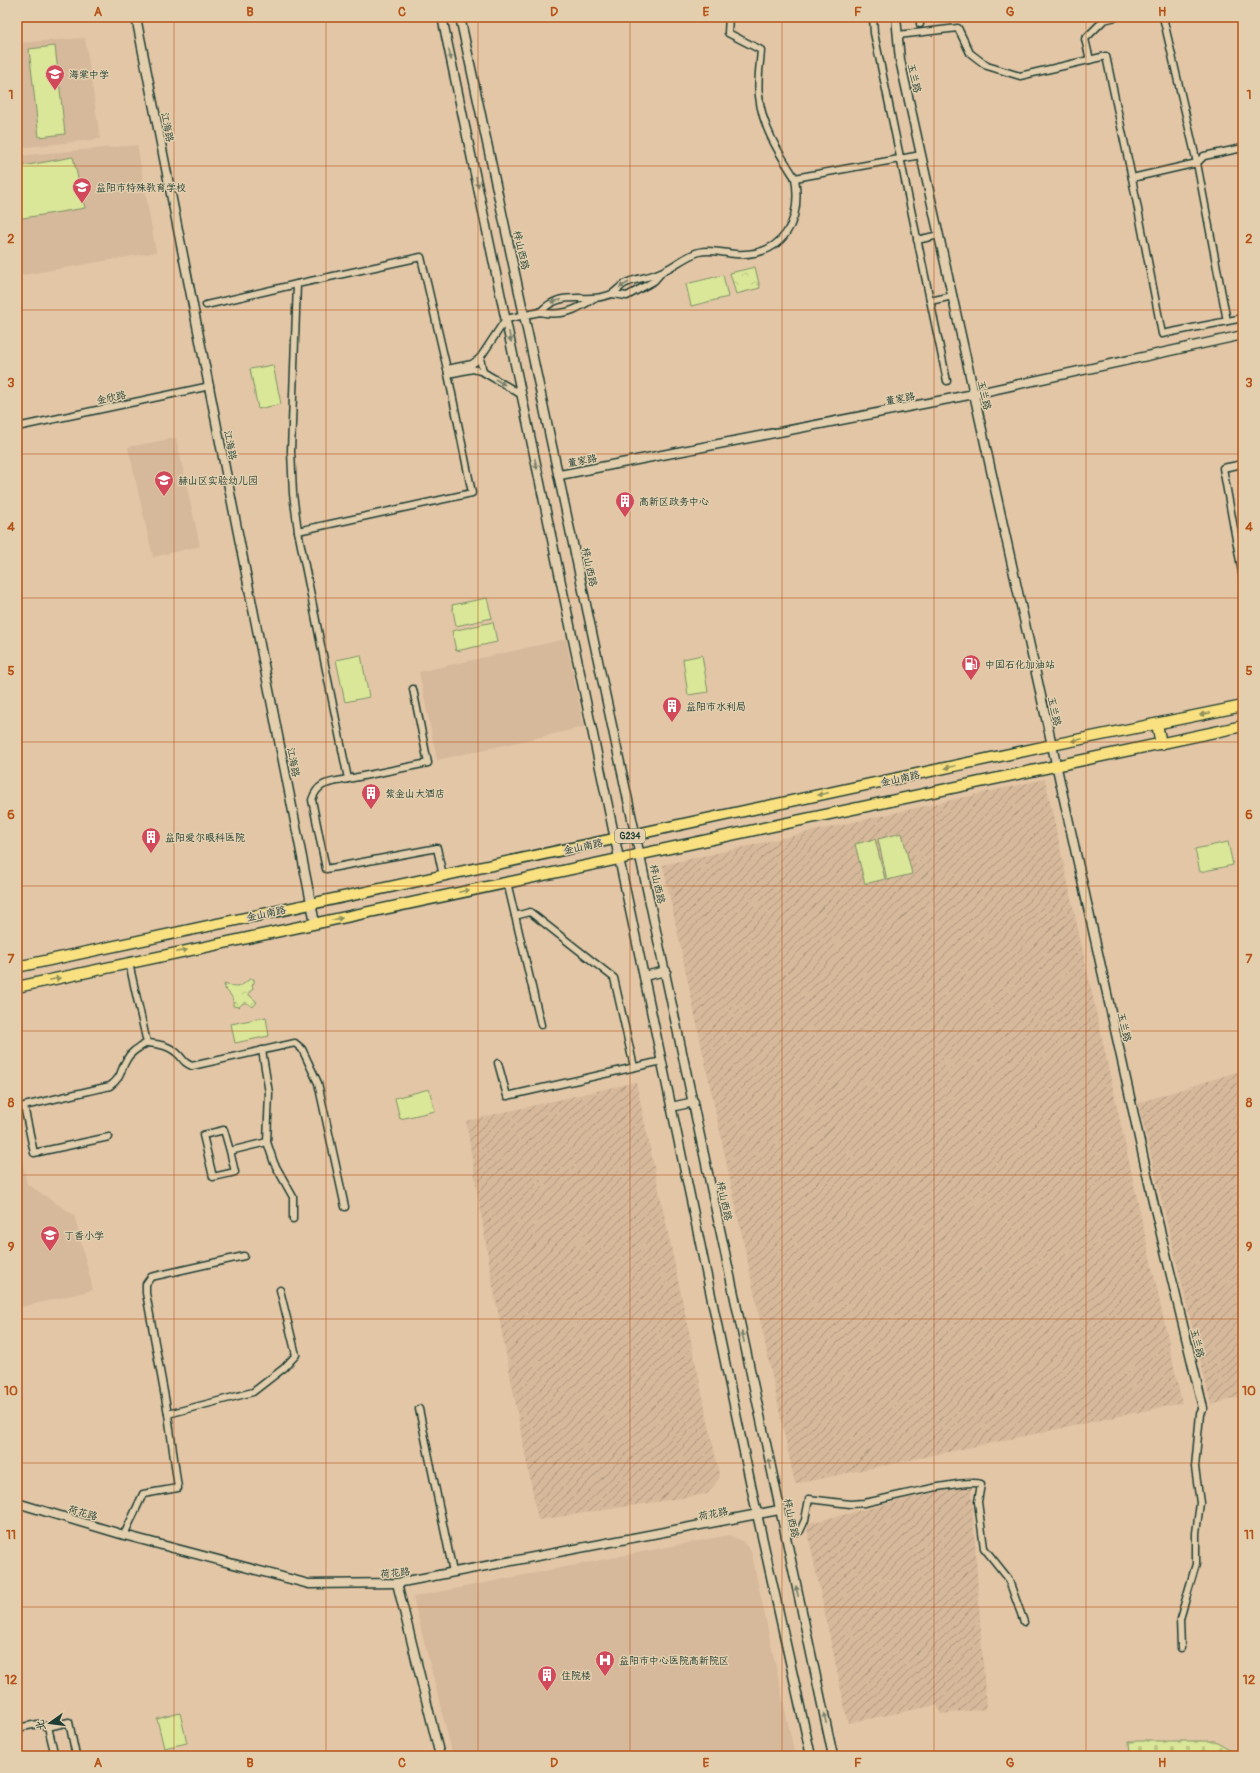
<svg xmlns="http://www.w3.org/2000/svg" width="1260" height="1773" font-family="Pangolin,'LXGW WenKai TC',sans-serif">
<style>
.built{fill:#d6b89a}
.industrial{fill:url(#industrial-furrows)}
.cemetery{fill:url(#cemetery-stones);stroke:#7c9266}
.park{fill:url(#park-crowns);stroke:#7c9266}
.garden{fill:#dae698;stroke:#7c9266}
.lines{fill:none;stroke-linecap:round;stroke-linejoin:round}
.minor-casing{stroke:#1f3d34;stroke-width:9}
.tertiary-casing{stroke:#1f3d34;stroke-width:11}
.trunk-casing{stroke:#1f3d34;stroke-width:13}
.minor{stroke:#e3cfad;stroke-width:6}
.tertiary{stroke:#e3cfad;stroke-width:8}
.trunk{stroke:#f9e181;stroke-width:10}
.oneway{fill:#777f6a}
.oneway2{fill:#8c8f5a}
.grid{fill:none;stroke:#b65216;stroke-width:1;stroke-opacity:0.55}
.labels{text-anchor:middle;stroke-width:3;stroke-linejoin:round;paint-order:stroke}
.shield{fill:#e3cfad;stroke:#5a6958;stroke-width:1}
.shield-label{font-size:9px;font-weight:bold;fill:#1f3d34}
.poi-label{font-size:10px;fill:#1f3d34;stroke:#e3cfad;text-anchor:start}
.street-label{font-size:10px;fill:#1f3d34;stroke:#e3cfad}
.neatline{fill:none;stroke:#b65216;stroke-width:1.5}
.grid-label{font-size:13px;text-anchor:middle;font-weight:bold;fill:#b65216}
</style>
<defs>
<pattern id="industrial-furrows" width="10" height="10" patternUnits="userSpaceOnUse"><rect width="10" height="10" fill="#d6b89a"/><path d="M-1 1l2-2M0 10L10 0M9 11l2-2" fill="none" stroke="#ad977e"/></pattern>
<pattern id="cemetery-stones" width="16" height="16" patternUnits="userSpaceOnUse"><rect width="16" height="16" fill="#dae698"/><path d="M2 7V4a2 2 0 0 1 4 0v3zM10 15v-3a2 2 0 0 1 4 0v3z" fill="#bbc684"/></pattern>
<pattern id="park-crowns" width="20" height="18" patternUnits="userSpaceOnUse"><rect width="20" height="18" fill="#dae698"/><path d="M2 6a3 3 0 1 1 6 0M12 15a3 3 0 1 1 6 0" fill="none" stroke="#bbc684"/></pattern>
</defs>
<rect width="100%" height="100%" fill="#e3c6a6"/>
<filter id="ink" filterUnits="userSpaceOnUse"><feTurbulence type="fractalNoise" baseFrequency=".025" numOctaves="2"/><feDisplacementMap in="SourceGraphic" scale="8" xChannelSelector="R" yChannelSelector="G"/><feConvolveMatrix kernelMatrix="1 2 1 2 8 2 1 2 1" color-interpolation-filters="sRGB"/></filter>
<g filter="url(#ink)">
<g class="built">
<polygon points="85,38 100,139 17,148 17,43"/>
<polygon points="137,145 156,252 17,276 17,156"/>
<polygon points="176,438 200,546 153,557 128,447"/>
<polygon points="566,639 584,727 437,760 419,672"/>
<polygon points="17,1137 27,1184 74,1215 93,1290 17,1308"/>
<polygon points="729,1535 742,1541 751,1551 795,1756 453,1756 413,1597"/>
</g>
<g class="industrial">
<polygon points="1045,779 1182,1403 795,1484 663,865"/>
<polygon points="1243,1070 1243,1396 1211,1405 1138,1103"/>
<polygon points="636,1082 720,1478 707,1494 538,1520 492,1281 466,1121"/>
<polygon points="971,1483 986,1709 941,1714 937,1705 848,1723 806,1524"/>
</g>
<polygon class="cemetery" points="1129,1741 1215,1741 1242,1756 1130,1756"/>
<g class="park">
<polygon points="755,267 760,288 736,294 730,273"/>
<path d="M250 979H254V983L252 985 253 989 249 992V995L257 1002 253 1007 247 1003H243L239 1007 233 1006C234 998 231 995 225 989L224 984C239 989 238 988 250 979Z"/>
</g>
<g class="garden">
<polygon points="55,46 65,134 39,137 29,49"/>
<polygon points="73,157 85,208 17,219 17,167"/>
<polygon points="723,275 728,297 691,306 686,284"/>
<polygon points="273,365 281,404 258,409 250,369"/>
<polygon points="487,598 492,618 456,626 452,605"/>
<polygon points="493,622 497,642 456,651 452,631"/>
<polygon points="361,655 369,697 345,702 336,660"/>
<polygon points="702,655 708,692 688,695 683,659"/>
<polygon points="902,833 912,874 887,880 878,839"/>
<polygon points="875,839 885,879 865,884 855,844"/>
<polygon points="1228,842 1233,865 1200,872 1195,849"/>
<polygon points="266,1017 269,1036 235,1043 231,1024"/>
<polygon points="429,1089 435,1111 400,1119 395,1098"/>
<polygon points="180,1713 187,1743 164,1748 157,1719"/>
</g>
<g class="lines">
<g class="minor-casing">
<g id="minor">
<path d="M729 17 728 33 761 50C760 65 757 81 759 96 762 127 779 153 795 178"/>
<polyline points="873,17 874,33 947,381"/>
<polyline points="920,17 920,24"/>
<polyline points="1163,17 1197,163 1204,156 1243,148"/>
<polyline points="898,35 958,28 970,53 987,66 1020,76 1106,56 1132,178 1162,334 1243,318"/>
<polyline points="1090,60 1085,39 1104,20 1116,17"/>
<polyline points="1132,178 1197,163 1227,321"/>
<polyline points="917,240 939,235"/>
<polygon points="421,257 447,369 472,493 298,531 293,494 291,451 297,284"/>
<path d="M661 273 654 281 627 296 612 294C616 291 620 287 624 284 635 278 650 278 661 272 674 267 685 256 699 252 711 249 723 253 735 254 784 257 802 221 795 178L921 155"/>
<path d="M594 298C577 310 562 317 540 312 558 294 571 299 593 298 600 298 606 296 612 294"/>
<polyline points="930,301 953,296"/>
<polyline points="206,305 297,284"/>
<polyline points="447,369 472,364 480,358"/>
<polyline points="448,374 473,369 483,372"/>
<polyline points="522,395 483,372 480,358 506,319 540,312"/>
<polyline points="17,427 210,386"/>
<polyline points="1243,464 1223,468 1243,578"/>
<path d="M298 531 348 779C330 783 318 781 312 800L326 869 437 848 443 876"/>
<polyline points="348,779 428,763 413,689"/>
<polyline points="507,882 541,1025"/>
<polyline points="515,916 530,912 614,978 634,1067"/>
<path d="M147 1043C160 1044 171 1046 180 1056 184 1061 185 1063 192 1066L295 1043 302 1049 318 1083 345 1207"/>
<polyline points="262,1050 269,1093 267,1142 274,1163 293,1197 293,1219"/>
<polyline points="498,1063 507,1096 662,1061"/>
<path d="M109 1137 34 1153 24 1106 110 1086C124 1075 119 1071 127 1059 131 1051 140 1047 147 1043L129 963"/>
<polyline points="230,1151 235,1172 213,1177 203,1135 224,1130 230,1151 267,1142"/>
<polyline points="419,1409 453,1572"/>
<polyline points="168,1414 146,1293 146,1284 151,1277 244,1256"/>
<path d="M785 1534 800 1531 805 1520 809 1499 850 1504 864 1503C886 1499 964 1478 981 1484L978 1502 984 1548 1008 1578 1024 1622"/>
<polyline points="124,1535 143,1494 178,1488 168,1414 253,1392 284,1368 296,1355 280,1290"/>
<polyline points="1181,1648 1180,1619 1196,1564 1196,1533 1200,1503 1195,1467 1200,1414 1203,1408"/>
<polyline points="48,1727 55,1756"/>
<polyline points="17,1728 38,1724 48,1727 69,1722 76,1756"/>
</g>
</g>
<g class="tertiary-casing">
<g id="tertiary">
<polyline points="136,17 315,923"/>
<polyline points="442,17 757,1514 811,1756"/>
<path d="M460 17C589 596 707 1177 833 1756"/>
<polyline points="896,17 900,60 1153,1201 1203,1408"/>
<polyline points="560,475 974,394 1243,335"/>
<polyline points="644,976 666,971"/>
<polyline points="671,1107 694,1102"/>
<polyline points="17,1503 124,1535 309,1584 397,1583 779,1510"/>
<polyline points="397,1583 440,1756"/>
</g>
</g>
<g class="trunk-casing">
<g id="trunk">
<polyline points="1157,724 1161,744"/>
<polyline points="17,967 1052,745 1243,706"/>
<polyline points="17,987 1243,726"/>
</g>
</g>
<use href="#minor" class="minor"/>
<use href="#tertiary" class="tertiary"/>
<use href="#trunk" class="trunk"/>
</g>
<defs><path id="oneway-solid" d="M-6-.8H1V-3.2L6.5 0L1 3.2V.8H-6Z"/></defs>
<g class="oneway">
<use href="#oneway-solid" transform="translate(450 55) rotate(78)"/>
<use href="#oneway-solid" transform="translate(477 182) rotate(78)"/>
<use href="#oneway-solid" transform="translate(624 285) rotate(150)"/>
<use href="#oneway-solid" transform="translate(556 301) rotate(166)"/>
<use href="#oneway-solid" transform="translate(510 337) rotate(78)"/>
<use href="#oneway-solid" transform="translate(500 382) rotate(30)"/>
<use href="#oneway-solid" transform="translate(536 464) rotate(78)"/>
<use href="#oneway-solid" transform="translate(743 1337) rotate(-102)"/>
<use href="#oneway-solid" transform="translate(770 1464) rotate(-102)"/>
<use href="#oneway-solid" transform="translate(797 1591) rotate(-102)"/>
<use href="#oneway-solid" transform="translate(825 1718) rotate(-102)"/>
</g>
<g class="oneway2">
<use href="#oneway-solid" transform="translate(1205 714) rotate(168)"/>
<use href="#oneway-solid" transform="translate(1077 740) rotate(168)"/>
<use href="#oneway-solid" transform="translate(950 767) rotate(168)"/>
<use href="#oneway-solid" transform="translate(823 794) rotate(168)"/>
<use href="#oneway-solid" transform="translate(464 891) rotate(-12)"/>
<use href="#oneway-solid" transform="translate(337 919) rotate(-12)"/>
<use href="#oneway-solid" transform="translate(182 951) rotate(-12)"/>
<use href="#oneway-solid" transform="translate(55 979) rotate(-12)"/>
</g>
</g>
<path class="grid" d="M174 17V1756M326 17V1756M478 17V1756M630 17V1756M782 17V1756M934 17V1756M1086 17V1756M17 166H1243M17 310H1243M17 454H1243M17 598H1243M17 742H1243M17 886H1243M17 1031H1243M17 1175H1243M17 1319H1243M17 1463H1243M17 1607H1243"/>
<defs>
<g id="school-pin" transform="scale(1)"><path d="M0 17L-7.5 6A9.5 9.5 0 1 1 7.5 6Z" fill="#d1495b" stroke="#e3cfad"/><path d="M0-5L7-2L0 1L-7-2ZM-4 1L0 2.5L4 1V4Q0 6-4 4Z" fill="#fff"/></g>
<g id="building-pin" transform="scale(1)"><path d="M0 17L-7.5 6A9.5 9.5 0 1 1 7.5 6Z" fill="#d1495b" stroke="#e3cfad"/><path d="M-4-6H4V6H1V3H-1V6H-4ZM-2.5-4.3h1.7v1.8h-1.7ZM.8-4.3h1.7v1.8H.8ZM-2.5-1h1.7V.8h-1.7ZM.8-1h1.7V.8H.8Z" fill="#fff"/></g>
<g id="fuel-pin" transform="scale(1)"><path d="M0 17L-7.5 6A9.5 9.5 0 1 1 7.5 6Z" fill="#d1495b" stroke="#e3cfad"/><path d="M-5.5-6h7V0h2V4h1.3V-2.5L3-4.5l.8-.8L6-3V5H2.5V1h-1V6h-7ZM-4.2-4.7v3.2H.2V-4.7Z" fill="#fff"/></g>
<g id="hospital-pin" transform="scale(1)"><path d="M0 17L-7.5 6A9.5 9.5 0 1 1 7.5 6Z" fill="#d1495b" stroke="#e3cfad"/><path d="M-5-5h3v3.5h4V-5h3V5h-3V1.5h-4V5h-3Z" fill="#fff"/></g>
</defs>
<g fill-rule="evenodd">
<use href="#school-pin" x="55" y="74"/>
<use href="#school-pin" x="82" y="187"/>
<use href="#school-pin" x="164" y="480"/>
<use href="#building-pin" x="625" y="501"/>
<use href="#fuel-pin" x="971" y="664"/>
<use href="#building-pin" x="672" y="706"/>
<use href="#building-pin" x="371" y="793"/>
<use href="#building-pin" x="151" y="837"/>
<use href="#school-pin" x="50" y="1235"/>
<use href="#hospital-pin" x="605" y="1660"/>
<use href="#building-pin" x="547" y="1675"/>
</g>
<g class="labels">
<rect class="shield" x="615" y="829" width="30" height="14" rx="3"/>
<g class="shield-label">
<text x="630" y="839">G234</text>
</g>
<g class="poi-label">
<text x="69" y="78">海棠中学</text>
<text x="96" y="191">益阳市特殊教育学校</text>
<text x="178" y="484">赫山区实验幼儿园</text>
<text x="639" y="505">高新区政务中心</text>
<text x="985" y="668">中国石化加油站</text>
<text x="686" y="710">益阳市水利局</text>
<text x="385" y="797">紫金山大酒店</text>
<text x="165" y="841">益阳爱尔眼科医院</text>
<text x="64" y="1239">丁香小学</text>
<text x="619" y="1664">益阳市中心医院高新院区</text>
<text x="561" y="1679">住院楼</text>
</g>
<g class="street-label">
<text transform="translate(915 78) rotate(77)" y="4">玉兰路</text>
<text transform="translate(168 127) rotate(79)" y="4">江海路</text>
<text transform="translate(522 250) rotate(77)" y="4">梓山西路</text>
<text transform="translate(985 395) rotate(77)" y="4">玉兰路</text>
<text transform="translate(111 397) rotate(-12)" y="4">金欣路</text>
<text transform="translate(900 398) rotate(-11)" y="4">董家路</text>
<text transform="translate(231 445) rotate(79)" y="4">江海路</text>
<text transform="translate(582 460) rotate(-11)" y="4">董家路</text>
<text transform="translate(590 567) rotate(78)" y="4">梓山西路</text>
<text transform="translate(1055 711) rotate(78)" y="4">玉兰路</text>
<text transform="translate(294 762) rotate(79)" y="4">江海路</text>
<text transform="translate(900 778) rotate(-12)" y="4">金山南路</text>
<text transform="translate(583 846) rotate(-12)" y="4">金山南路</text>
<text transform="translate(658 884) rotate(78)" y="4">梓山西路</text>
<text transform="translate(266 913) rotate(-12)" y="4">金山南路</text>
<text transform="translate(1125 1027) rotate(77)" y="4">玉兰路</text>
<text transform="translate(725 1201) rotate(78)" y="4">梓山西路</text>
<text transform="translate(1198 1343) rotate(76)" y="4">玉兰路</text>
<text transform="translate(83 1512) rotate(16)" y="4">荷花路</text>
<text transform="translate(713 1513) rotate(-11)" y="4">荷花路</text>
<text transform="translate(792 1518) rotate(78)" y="4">梓山西路</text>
<text transform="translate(395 1572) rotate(-6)" y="4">荷花路</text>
</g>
</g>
<rect width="1260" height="1773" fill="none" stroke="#e3cfad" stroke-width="44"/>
<g transform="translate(50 1723) rotate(256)" stroke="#e3cfad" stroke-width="3" paint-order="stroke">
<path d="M0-3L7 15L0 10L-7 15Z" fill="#1f3d34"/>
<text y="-6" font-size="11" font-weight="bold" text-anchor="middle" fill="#1f3d34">北</text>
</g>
<rect x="22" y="22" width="1216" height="1729" class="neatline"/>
<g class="grid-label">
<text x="98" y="16">A</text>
<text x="250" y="16">B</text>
<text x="402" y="16">C</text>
<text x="554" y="16">D</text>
<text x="706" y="16">E</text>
<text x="858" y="16">F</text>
<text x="1010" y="16">G</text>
<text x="1162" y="16">H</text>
<text x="11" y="99">1</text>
<text x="1249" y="99">1</text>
<text x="11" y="243">2</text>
<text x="1249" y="243">2</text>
<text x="11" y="387">3</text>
<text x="1249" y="387">3</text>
<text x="11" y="531">4</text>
<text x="1249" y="531">4</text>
<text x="11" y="675">5</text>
<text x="1249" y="675">5</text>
<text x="11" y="819">6</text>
<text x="1249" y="819">6</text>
<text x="11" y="963">7</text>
<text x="1249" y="963">7</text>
<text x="11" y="1107">8</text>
<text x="1249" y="1107">8</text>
<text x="11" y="1251">9</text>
<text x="1249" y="1251">9</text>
<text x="11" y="1395">10</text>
<text x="1249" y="1395">10</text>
<text x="11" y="1539">11</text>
<text x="1249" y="1539">11</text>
<text x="11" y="1684">12</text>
<text x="1249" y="1684">12</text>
<text x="98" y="1767">A</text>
<text x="250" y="1767">B</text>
<text x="402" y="1767">C</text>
<text x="554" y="1767">D</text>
<text x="706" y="1767">E</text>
<text x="858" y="1767">F</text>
<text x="1010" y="1767">G</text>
<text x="1162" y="1767">H</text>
</g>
</svg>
